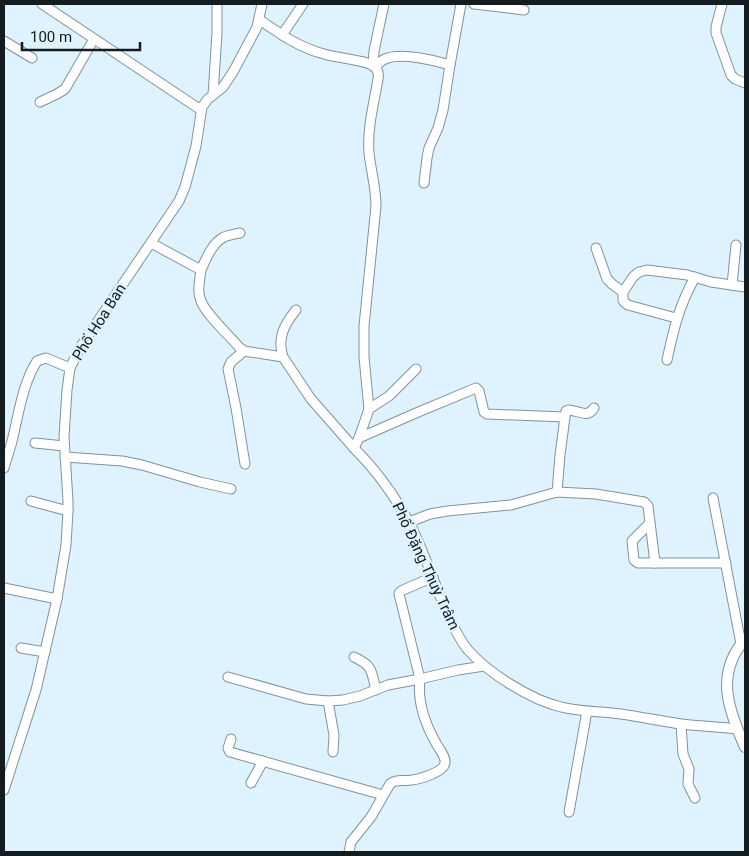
<svg xmlns="http://www.w3.org/2000/svg" width="749" height="856" font-family="Roboto,sans-serif">
<style>
.lines{fill:none;stroke-linecap:round;stroke-linejoin:round}
.minor-casing{stroke:#80929d;stroke-width:11}
.major-casing{stroke:#80929d;stroke-width:12}
.minor{stroke:#fff;stroke-width:9}
.major{stroke:#fff;stroke-width:10}
.labels{text-anchor:middle;stroke-width:5;stroke-linejoin:round;paint-order:stroke}
.street-label{font-size:15px;fill:#151c20;stroke:#dff3fe}
</style>
<rect width="100%" height="100%" fill="#dff3fe"/>
<g class="lines">
<g class="minor-casing">
<g id="minor">
<polyline points="42,4 201,110"/>
<polyline points="474,4 524,10"/>
<polyline points="722,4 716,27 716,33 731,75 735,79 745,83"/>
<path d="M260 20C280 34 300 48 324 54 336 58 366 60 373 66 378 69 379 74 378 79 374 103 367 128 369 153 371 171 376 188 376 206L364 326V357L369 409 359 438 354 448C376 470 395 496 410 524 424 552 434 582 446 611 452 624 459 639 468 650 488 673 531 700 561 707 580 712 601 711 621 714 641 717 661 721 681 724 699 726 718 727 737 729"/>
<polyline points="282,35 303,4"/>
<polyline points="4,41 32,58"/>
<polyline points="373,65 374,51 384,4"/>
<path d="M375 67C379 63 382 59 388 58 403 53 434 60 450 65"/>
<polyline points="213,95 217,33 217,4"/>
<polyline points="40,102 57,94 65,89 94,39"/>
<polyline points="424,183 427,158 429,148 438,128 443,110 450,65 461,4"/>
<path d="M151 243 201 270C200 279 197 289 200 298 203 312 229 335 239 347L244 351 283 357"/>
<polyline points="596,248 607,279 612,284 623,292"/>
<path d="M201 270C206 259 212 243 224 237 229 235 235 234 240 233"/>
<polyline points="732,285 736,245"/>
<path d="M296 310C284 325 277 338 283 357L311 399 354 448"/>
<polyline points="676,318 628,305 624,302 623,300 623,292 633,277 639,272 647,270 687,275 711,282 745,287"/>
<polyline points="244,351 231,362 228,369 236,408 245,464"/>
<path d="M667 360C674 328 679 306 695 277"/>
<polyline points="369,409 389,396 416,369"/>
<path d="M565 417 566 411 568 410C578 410 587 419 594 408"/>
<polyline points="359,438 416,413 476,388 479,391 484,412 487,414 565,417 560,455 557,492"/>
<polyline points="35,443 64,446"/>
<polyline points="65,457 122,461 142,465 200,482 231,489"/>
<path d="M4 468C7 457 11 447 13 437 19 412 23 383 37 361L46 358 70 368"/>
<polyline points="713,498 741,644"/>
<polyline points="31,501 68,511"/>
<polyline points="409,522 430,514 447,511 511,505 557,492 596,494 644,502 648,506 655,563"/>
<polyline points="650,523 632,541 634,560 638,563 726,563"/>
<polyline points="4,588 57,599"/>
<polyline points="21,648 45,652"/>
<path d="M354 657C373 666 371 670 376 690"/>
<polyline points="228,677 306,699 328,701 343,700 360,696 388,685 420,679 458,670 484,666"/>
<polyline points="328,701 334,735 333,752"/>
<polyline points="681,724 683,754 689,769 688,784 695,798"/>
<polyline points="231,739 228,748 230,752 383,795"/>
<polyline points="251,783 263,761"/>
<polyline points="4,790 36,690 57,599 66,545 68,511 68,501 64,437 67,390 70,368 81,346 179,201 185,187 196,146 202,107 208,99 223,87 233,72 257,27 262,4"/>
<polyline points="569,812 587,711"/>
<path d="M349 852 351 842 371 817 390 784C397 778 404 782 412 780 420 779 444 772 445 763 446 757 440 750 437 745 426 726 417 702 420 679L399 594 400 592 403 590 433 577"/>
</g>
</g>
<g class="major-casing">
<path id="major" d="M745 639C715 674 728 709 745 747"/>
</g>
<use href="#minor" class="minor"/>
<use href="#major" class="major"/>
</g>
<g class="labels">
<g class="street-label">
<text transform="translate(99 322) rotate(-58)" y="5">Phố Hoa Ban</text>
<text transform="translate(426 566) rotate(65)" y="5">Phố Đặng Thuỳ Trâm</text>
</g>
</g>
<rect width="749" height="856" fill="none" stroke="#151c20" stroke-width="10"/>
<path d="M22 42v8h118v-8" fill="none" stroke="#151c20" stroke-width="2.5"/>
<text x="30" y="42" font-size="15" fill="#151c20" stroke="#dff3fe" stroke-width="4" paint-order="stroke">100 m</text>
</svg>
